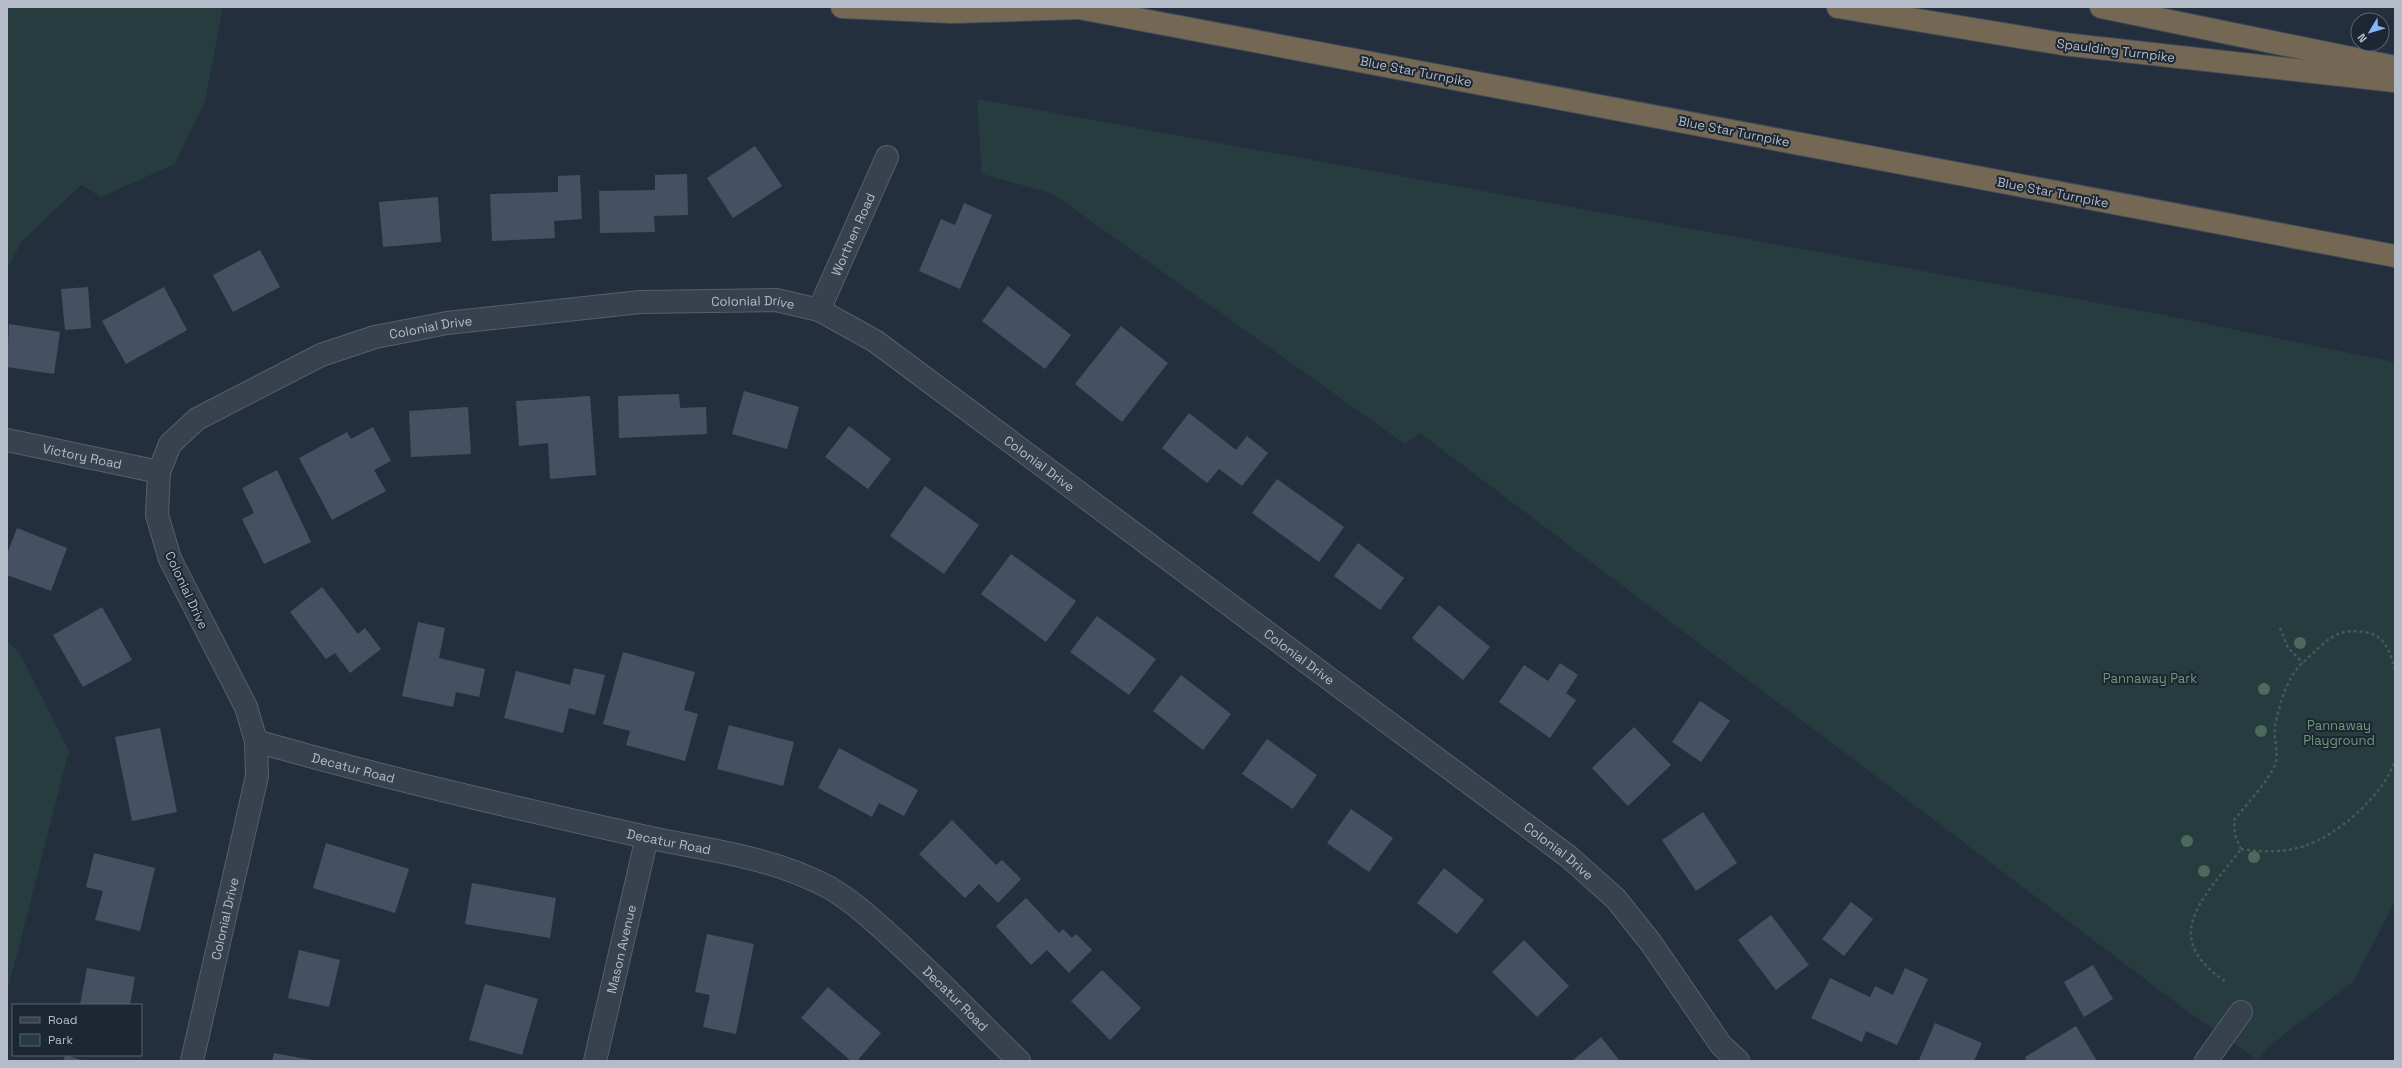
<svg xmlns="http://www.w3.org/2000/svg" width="2402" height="1068" font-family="'Space Grotesk',sans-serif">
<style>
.green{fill:#263c3f}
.building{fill:#455162}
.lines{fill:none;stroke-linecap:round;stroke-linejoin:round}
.minor-casing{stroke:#565f6c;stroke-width:24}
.highway-casing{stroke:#434c59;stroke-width:24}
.path{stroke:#44595c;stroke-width:2.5;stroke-dasharray:3 3;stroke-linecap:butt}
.minor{stroke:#38414e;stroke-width:22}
.highway{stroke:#746855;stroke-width:22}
.tree{fill:#4b6a5d}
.labels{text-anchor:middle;stroke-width:4;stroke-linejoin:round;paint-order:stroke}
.street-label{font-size:13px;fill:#b4bcc9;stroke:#1d2633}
.park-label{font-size:13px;fill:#6b9a76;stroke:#1d2633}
</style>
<rect width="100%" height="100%" fill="#242f3e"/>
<g class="green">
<polygon points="7,7 223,7 205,101 175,164 101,197 81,185 22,241 7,268"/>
<polygon points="977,99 2153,313 2395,362 2395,901 2354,981 2268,1047 2258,1060 2190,1013 1420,433 1405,444 1053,194 982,174"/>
<polygon points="7,641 19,652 69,751 7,993"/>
</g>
<g class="building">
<polygon points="755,146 782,186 733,218 707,178"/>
<polygon points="687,174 688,215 654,216 655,232 600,233 599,191 655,190 655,175"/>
<polygon points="580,175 582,219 554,221 555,238 492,241 490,194 558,192 558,176"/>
<polygon points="438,197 441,242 383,247 379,202"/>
<polygon points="964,203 992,215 960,289 919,271 941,219 955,225"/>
<polygon points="260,250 280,287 233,312 213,275"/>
<polygon points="1008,286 1071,335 1045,369 982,321"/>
<polygon points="88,287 91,328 65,330 61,289"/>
<polygon points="164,287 187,330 126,364 102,321"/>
<polygon points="9,324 60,332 54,374 7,367"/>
<polygon points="1121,326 1168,363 1122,422 1075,384"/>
<polygon points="744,391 799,407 787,449 732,434"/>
<polygon points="679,394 680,408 706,407 707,434 619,438 618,396"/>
<polygon points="590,396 596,475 550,479 548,443 519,446 516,401"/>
<polygon points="468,407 471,454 411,457 409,411"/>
<polygon points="1189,413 1236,450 1247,436 1268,453 1242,486 1219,469 1207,483 1162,448"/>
<polygon points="849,426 891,459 868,489 825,457"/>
<polygon points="373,427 391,461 374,470 386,491 332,520 299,458 347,432 351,439"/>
<polygon points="277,470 311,542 264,564 242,519 254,513 242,488"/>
<polygon points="1277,479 1344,527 1319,562 1252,513"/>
<polygon points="925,486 979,525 944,574 890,536"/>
<polygon points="17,528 67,548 51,591 7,575 7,554"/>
<polygon points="1358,543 1404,578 1380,610 1334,576"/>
<polygon points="1011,554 1076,601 1046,642 981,594"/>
<polygon points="322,587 358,634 365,628 381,649 350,673 335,653 326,659 290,612"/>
<polygon points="1439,605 1490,647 1463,680 1412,638"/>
<polygon points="102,607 132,660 83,687 53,635"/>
<polygon points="1097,616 1156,659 1129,695 1070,652"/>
<polygon points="418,622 445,628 439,658 485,669 479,697 456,692 453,707 402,696"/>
<polygon points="623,652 695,672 684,710 698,714 685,761 626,745 630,731 603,724"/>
<polygon points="1560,663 1578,675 1566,693 1576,700 1550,738 1499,702 1524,665 1548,681"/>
<polygon points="574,668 605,675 595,715 569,708 563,733 504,718 516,671 570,685"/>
<polygon points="1181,675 1231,714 1203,750 1153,711"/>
<polygon points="1700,701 1730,721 1701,762 1672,742"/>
<polygon points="729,725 794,742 783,786 717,769"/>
<polygon points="1634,727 1671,765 1628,806 1592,768"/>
<polygon points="160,728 177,812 132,821 115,737"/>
<polygon points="1267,739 1317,775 1293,809 1242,774"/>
<polygon points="839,748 918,790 904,816 879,803 872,817 818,788"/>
<polygon points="1351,809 1393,838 1369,872 1327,843"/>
<polygon points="1703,812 1737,863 1696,891 1662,840"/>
<polygon points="952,820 996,865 1002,860 1021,879 998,903 979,884 965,898 919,854"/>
<polygon points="326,843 409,869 395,913 313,888"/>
<polygon points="94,853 155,868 140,931 95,920 103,891 86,887"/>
<polygon points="1444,868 1484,900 1457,934 1417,903"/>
<polygon points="472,883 556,898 550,938 465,924"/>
<polygon points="1026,898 1059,933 1063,929 1072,938 1076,934 1092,950 1069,973 1047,950 1031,965 996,926"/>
<polygon points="1851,902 1873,919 1844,956 1822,939"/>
<polygon points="1771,915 1809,965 1776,990 1738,940"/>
<polygon points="707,934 754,944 736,1034 703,1027 710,995 695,992"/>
<polygon points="1524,940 1569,986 1537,1017 1492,972"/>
<polygon points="299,950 340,960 329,1007 288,998"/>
<polygon points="2093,965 2113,999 2084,1017 2064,982"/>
<polygon points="87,968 135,977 130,1005 80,1005"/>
<polygon points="1905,968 1928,979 1897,1045 1866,1031 1862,1042 1811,1018 1830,978 1870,997 1875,986 1893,995"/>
<polygon points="1102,970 1141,1008 1110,1040 1071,1001"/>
<polygon points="485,984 538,999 522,1055 469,1040"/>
<polygon points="828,987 881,1033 857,1061 851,1061 801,1018"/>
<polygon points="1935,1023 1982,1043 1974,1061 1919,1060"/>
<polygon points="2076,1026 2097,1061 2027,1061 2025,1057"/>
<polygon points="1601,1037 1620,1061 1572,1061"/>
<polygon points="274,1053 312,1060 312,1061 272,1061"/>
<polygon points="65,1055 85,1061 63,1061"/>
</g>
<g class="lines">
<g class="minor-casing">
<g id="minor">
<path id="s1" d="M819 310 887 157"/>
<path id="s2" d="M7 440 159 472"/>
<path id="s3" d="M256 741C384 778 516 808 646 837 708 850 773 857 830 888 854 902 876 923 897 942 939 980 978 1021 1019 1061"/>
<path id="s4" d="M192 1061 257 776 256 741 246 707 170 559 157 515 159 472 170 444 197 419 321 355 375 337 447 323 640 302 776 300 819 310 875 341 1569 857 1616 899 1651 943 1721 1045 1738 1061"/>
<path id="s5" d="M595 1061 647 837"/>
<polyline points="2206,1061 2241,1012"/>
</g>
</g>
<g class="highway-casing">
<g id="highway">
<polyline points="842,7 953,12 1077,8"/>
<polyline points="1074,7 2395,256"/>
<polyline points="1838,7 2063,44 2395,81"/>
<polyline points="2101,7 2395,67"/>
</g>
</g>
<g class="path">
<polyline points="2280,628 2288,648 2303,663"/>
<path d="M2241 849 2235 835 2234 820C2247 804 2263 787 2273 769 2281 755 2273 741 2275 727 2278 710 2284 688 2294 673 2298 666 2305 661 2311 655 2331 636 2341 627 2369 633 2387 637 2391 656 2395 671"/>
<path d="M2241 849C2261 852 2284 853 2304 846 2339 835 2383 795 2395 761"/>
<path d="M2225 981C2157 936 2206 896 2241 849"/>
</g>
<use href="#minor" class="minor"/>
<use href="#highway" class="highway"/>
</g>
<g class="tree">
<circle cx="2300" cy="643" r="6"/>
<circle cx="2264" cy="689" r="6"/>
<circle cx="2261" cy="731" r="6"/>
<circle cx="2187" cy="841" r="6"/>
<circle cx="2254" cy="857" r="6"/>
<circle cx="2204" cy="871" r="6"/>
</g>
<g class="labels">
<g class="street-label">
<text transform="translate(2116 50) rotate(7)" y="5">Spaulding Turnpike</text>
<text transform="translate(1416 71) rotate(11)" y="5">Blue Star Turnpike</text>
<text transform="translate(1734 131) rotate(11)" y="5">Blue Star Turnpike</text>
<text transform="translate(2053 192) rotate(11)" y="5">Blue Star Turnpike</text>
<text dy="5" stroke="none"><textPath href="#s1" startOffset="83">Worthen Road</textPath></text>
<text dy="5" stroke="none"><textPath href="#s4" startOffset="1262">Colonial Drive</textPath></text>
<text dy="5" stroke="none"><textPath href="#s4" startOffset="938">Colonial Drive</textPath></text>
<text dy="5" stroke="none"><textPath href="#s2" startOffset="77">Victory Road</textPath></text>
<text dy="5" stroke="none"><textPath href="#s4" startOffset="1598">Colonial Drive</textPath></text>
<text transform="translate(187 590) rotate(65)" y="5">Colonial Drive</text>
<text dy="5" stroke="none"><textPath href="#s4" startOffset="1922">Colonial Drive</textPath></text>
<text dy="5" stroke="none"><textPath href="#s3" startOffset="101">Decatur Road</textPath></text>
<text dy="5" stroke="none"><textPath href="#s3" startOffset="425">Decatur Road</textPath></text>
<text dy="5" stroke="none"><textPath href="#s4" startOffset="2246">Colonial Drive</textPath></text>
<text dy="5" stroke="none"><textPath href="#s4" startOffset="146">Colonial Drive</textPath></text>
<text dy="5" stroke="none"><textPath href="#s5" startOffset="115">Mason Avenue</textPath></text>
<text dy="5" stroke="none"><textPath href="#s3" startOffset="761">Decatur Road</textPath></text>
</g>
<g class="park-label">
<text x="2150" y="683">Pannaway Park</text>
<text x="2339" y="730">Pannaway<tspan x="2339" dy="15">Playground</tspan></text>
</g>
</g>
<rect width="2402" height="1068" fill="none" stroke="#b4bcc9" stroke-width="16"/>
<rect x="12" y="1004" width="130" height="52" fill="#1d2633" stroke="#59626f"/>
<rect x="20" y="1017" width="20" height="6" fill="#38414e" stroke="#59626f"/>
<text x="48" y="1024" font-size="12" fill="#b4bcc9">Road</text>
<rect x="20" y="1034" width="20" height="12" fill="#263c3f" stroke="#59626f"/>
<text x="48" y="1044" font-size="12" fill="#b4bcc9">Park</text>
<g transform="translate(2370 32) rotate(232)"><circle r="19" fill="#1d2633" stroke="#59626f"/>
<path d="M0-3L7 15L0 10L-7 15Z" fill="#8ab4f8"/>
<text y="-6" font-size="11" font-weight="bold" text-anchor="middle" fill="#b4bcc9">N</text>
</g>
</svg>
